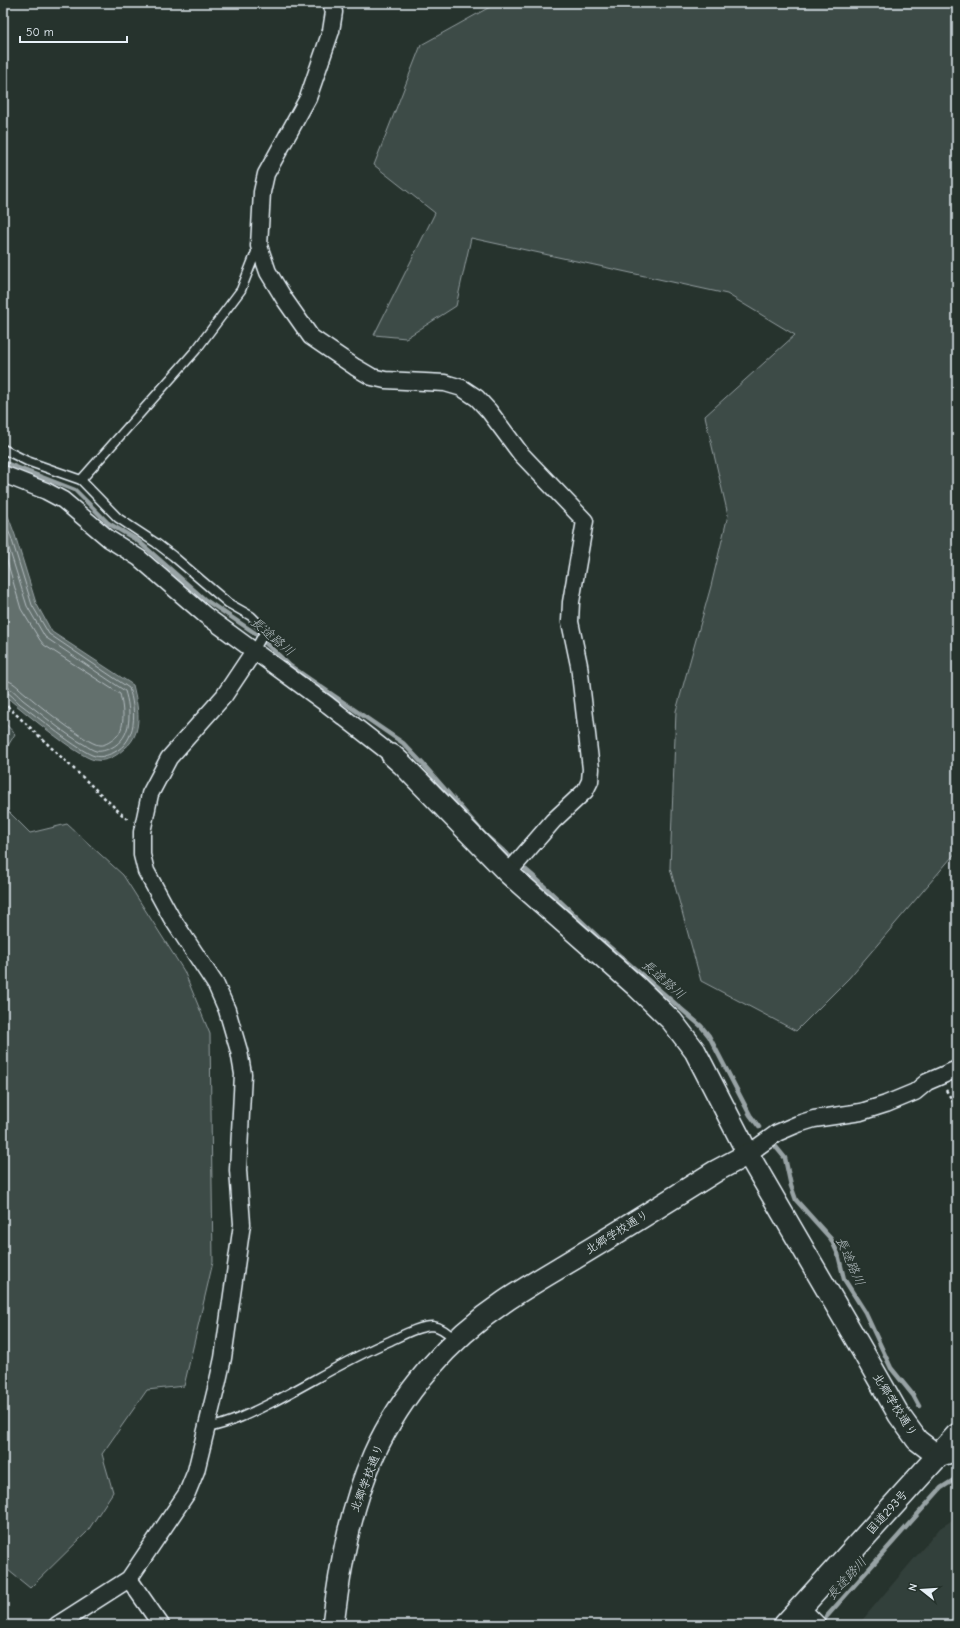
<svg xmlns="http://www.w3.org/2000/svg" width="960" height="1628" font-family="'Comic Neue','Klee One',sans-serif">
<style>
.built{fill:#333f3a}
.green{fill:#3e4b47;stroke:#939ea0}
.water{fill:#636f6d;stroke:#98a3a5}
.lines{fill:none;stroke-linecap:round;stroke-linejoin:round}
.shore{stroke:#b3bdc0;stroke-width:1}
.stream{stroke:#98a3a5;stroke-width:4.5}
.service-casing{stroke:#e8f1f8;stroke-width:11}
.minor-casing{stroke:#e8f1f8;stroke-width:19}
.tertiary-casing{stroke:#e8f1f8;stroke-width:24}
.trunk-casing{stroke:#e8f1f8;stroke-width:25}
.path{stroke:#e8f1f8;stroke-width:2.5;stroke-dasharray:3 3;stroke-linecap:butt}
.service{stroke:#26332d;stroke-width:8}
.minor{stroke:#26332d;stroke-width:16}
.tertiary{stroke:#26332d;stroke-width:21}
.trunk{stroke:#26332d;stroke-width:22}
.labels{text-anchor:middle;stroke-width:4;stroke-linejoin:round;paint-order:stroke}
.street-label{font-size:12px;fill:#e8f1f8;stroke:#26332d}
.water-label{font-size:13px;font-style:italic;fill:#b3bdc0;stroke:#26332d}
</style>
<rect width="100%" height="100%" fill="#26332d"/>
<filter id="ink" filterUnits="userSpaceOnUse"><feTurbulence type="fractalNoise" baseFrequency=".025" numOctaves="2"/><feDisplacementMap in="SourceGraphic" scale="8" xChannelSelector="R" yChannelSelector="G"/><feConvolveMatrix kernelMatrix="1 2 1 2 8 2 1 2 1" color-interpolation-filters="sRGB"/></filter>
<g filter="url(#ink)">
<polygon class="built" points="957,1517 957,1625 858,1625 940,1528"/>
<g class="green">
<polygon points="497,3 957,3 957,851 849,978 796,1031 701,981 670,868 676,711 711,586 728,515 705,416 795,335 727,294 471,238 456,306 406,338 374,335 435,213 374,165 421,45"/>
<polygon points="3,721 15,734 3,754"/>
<polygon points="3,806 30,833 67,824 123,875 184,971 210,1034 213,1262 184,1386 147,1390 102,1454 113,1492 87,1532 30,1588 3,1566"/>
</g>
<path class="water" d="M3 515 8 516 15 535 36 603 52 632 133 685C138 706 144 733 125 748 117 756 106 762 95 760 79 758 17 706 3 694Z"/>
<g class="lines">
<g class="shore">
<path d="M3 519 11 537 32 605 49 634 129 688C136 710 138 741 113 753 107 755 102 758 95 756 81 753 34 714 20 704 15 700 10 692 3 691"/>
<path d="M3 529 27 606 45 637 125 691C131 711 133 737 111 748 106 750 101 752 96 751 92 750 88 747 85 745 63 733 43 715 23 700 17 695 12 687 3 686"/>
<path d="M3 547 21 609 40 640 44 645 120 694C123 706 126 726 117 736 113 740 105 746 99 745 87 744 37 704 26 694 18 688 13 680 3 680"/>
</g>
<g class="stream">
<polyline points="3,462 75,490 108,523 137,540 204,599 255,633 289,665 403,743 422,763 484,834 509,856"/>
<polyline points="526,870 533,876 598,937 701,1026 709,1036 750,1115 759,1127"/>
<polyline points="776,1147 785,1158 791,1186 796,1200 831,1239 838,1254 844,1279 865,1312 891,1368 913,1395 919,1406"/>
<polyline points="820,1624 941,1488 957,1478"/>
</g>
<g class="service-casing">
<g id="service">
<polyline points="3,449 27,461 81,480 118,518 156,543 173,556 228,603 251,616 261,626 265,631 254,651"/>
<polyline points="81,480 196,350 241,290 258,247"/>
<path d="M207 1428C232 1423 253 1412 275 1401 313 1381 350 1358 390 1341 403 1335 419 1326 433 1326 442 1327 449 1334 456 1340"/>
</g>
</g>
<g class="minor-casing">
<g id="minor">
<polyline points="331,3 334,12 331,31 308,98 266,174 262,192 259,246 268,272 285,300 311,337 355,367 372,377 385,380 445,383 462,388 477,398 489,411 521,454 585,521 571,602 570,622 579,665 591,769 590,781 585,791 553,821 508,873"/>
<polyline points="3,474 46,491 63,500 109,539 139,558 205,615 328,705 392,755"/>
<polyline points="748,1154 777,1133 798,1124 814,1119 861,1112 886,1104 915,1092 927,1082 957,1069"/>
<polyline points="129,1579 161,1625"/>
<polyline points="801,1608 818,1625"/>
<polyline points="57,1625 129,1579 187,1493 196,1471 217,1385 223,1358 242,1224 238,1170 243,1074 239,1051 227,1010 216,985 171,917 146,871 142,855 142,832 150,794 169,758 224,696 254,651"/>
</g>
</g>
<g class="tertiary-casing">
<g id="tertiary">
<polyline points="392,755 402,764 508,873 636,986 672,1021 695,1051 748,1154"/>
<path d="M333 1625C340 1567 350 1508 374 1454 401 1394 449 1339 504 1302 529 1285 556 1270 582 1254 627 1227 671 1199 716 1171L748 1154 858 1343 899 1415 917 1440 938 1456 954 1451"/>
</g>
</g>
<g class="trunk-casing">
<polyline id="trunk" points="785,1625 957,1435"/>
</g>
<g class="path">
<polyline points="3,702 129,821"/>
<polyline points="946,1090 957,1108"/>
</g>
<use href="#service" class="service"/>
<use href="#minor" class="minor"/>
<use href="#tertiary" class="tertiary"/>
<use href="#trunk" class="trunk"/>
</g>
</g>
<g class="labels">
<g class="street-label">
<text transform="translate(617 1232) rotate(-32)" y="4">北郷学校通り</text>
<text transform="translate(895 1405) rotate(58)" y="4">北郷学校通り</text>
<text transform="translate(367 1478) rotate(-69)" y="4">北郷学校通り</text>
<text transform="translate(887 1512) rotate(-48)" y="4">国道293号</text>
</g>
<g class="water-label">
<text transform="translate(273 636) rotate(40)" y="5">長途路川</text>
<text transform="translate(664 979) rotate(41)" y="5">長途路川</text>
<text transform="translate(851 1261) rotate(66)" y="5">長途路川</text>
<text transform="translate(846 1578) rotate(-48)" y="5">長途路川</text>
</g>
</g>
<rect width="960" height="1628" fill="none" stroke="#26332d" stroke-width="16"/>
<rect x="8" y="8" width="944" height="1612" fill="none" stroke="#e8f1f8" stroke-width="1.5" filter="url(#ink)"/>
<g transform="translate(922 1590) rotate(287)" stroke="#26332d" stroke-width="3" paint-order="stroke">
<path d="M0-3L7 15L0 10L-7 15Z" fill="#e8f1f8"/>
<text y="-6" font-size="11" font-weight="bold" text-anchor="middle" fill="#e8f1f8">N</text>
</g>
<path d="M20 36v6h107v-6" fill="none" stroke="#e8f1f8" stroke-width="2"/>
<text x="26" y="36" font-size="12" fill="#e8f1f8" stroke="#26332d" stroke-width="3" paint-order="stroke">50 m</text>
</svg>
